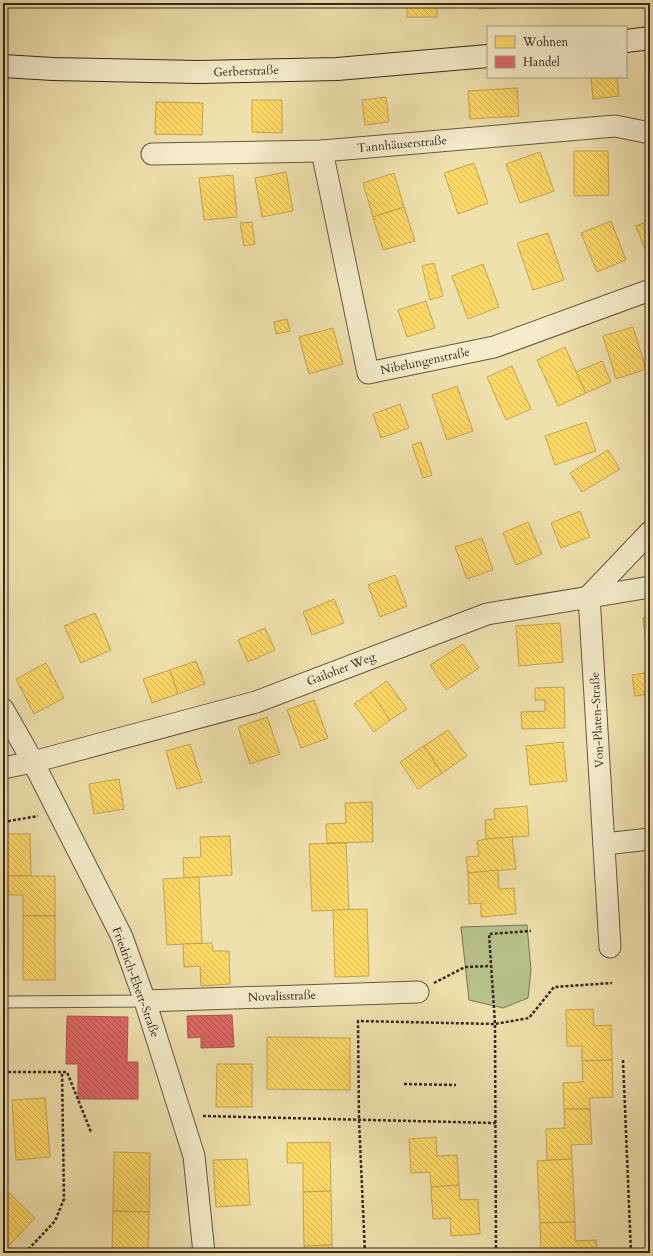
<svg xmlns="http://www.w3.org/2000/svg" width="653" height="1256" font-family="Cardo,serif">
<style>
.green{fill:#b8c38b;stroke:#777456}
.homes{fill:url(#homes-back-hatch);stroke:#c3a351}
.shops{fill:url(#shops-back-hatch);stroke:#ad5351}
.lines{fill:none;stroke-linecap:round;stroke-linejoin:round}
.lane-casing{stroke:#645544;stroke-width:13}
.street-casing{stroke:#645544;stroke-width:23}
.secondary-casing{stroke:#362620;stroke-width:24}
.path{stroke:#362620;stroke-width:2.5;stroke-dasharray:3 2;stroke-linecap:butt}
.lane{stroke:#f5ecca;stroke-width:11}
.street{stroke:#f5ecca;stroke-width:21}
.secondary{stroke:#f5ecca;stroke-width:22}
.labels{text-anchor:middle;stroke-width:4;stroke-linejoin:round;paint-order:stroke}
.street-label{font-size:12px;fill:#362620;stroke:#f5ecca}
</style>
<defs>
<pattern id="homes-back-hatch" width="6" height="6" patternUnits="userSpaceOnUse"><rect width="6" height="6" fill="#ffd966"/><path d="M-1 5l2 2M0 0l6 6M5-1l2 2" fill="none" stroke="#dbba58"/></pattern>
<pattern id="shops-back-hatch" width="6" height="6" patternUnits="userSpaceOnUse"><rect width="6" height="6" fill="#e06666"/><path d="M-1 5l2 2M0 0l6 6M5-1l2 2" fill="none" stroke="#b65454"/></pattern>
</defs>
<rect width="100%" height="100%" fill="#efe1ae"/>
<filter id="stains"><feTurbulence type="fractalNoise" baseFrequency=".005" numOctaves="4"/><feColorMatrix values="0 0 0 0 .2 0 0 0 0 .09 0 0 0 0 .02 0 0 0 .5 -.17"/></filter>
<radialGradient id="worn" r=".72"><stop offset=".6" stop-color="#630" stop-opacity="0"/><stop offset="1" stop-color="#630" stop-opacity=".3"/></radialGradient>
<polygon class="green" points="527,925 531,970 528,998 503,1008 469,1000 461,927"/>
<g class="homes">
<rect x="407" y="3" width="30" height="14"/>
<polygon points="478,3 509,3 510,7 479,9"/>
<polygon points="533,3 578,3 578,5 533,7"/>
<polygon points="591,77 617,77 619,96 593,99"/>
<polygon points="517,88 519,116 470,119 468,91"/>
<polygon points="386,97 389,122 365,125 362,100"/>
<polygon points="252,100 282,100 282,133 252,132"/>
<polygon points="156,102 203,103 202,135 155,134"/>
<polygon points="574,151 608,151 609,195 574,196"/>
<polygon points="540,152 554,191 520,203 506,164"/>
<polygon points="474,163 488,203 458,214 444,173"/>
<polygon points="286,172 293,211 262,217 255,178"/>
<polygon points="394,173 404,207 373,217 363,183"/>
<polygon points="233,175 237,217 204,220 199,178"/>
<polygon points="404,207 415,241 383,250 373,217"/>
<polygon points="650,220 650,251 646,252 636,226"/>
<polygon points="611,221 626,260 597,272 581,233"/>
<polygon points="252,222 255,244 244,246 240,223"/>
<polygon points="548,233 564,280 533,290 517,243"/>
<polygon points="434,263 443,296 430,300 422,266"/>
<polygon points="483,264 499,307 468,319 452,276"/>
<polygon points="426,301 435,328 407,337 398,310"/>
<polygon points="287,319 290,331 276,334 274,322"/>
<polygon points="633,327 646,369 616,379 603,336"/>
<polygon points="333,328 343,364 309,374 299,337"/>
<polygon points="565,347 586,393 558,406 537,360"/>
<polygon points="602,361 611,382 586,393 576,372"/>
<polygon points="512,366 531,409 506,420 487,377"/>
<polygon points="457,386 473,431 447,440 432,395"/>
<polygon points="400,404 409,428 381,438 373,414"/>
<polygon points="586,422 596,451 555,465 545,436"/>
<polygon points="421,442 432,475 423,478 412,445"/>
<polygon points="608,450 620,469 582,492 570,473"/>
<polygon points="580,511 590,537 561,548 551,523"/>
<polygon points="528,522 542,554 516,565 503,533"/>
<polygon points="482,538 493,570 467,579 455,547"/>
<polygon points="395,575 407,606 380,617 368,585"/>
<polygon points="334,599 344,623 312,635 303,612"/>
<polygon points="95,613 111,650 81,663 64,626"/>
<polygon points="650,617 650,654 647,654 643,618"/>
<polygon points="560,623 563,662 519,666 516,626"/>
<polygon points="265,628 275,650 248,662 238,640"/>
<polygon points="463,644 479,668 446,690 430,665"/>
<polygon points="196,661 205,684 178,694 170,670"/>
<polygon points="46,663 64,698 34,714 16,679"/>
<polygon points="170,670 178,694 152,703 143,679"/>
<polygon points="650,672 650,694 635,696 632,675"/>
<polygon points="387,681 407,709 390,720 371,692"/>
<polygon points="564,687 565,728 522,729 521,712 545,711 545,700 535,700 535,688"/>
<polygon points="371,692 390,720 374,732 354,704"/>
<polygon points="314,700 328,738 301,748 287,710"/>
<polygon points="267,717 280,754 250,764 238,727"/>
<polygon points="448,730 467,756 442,773 424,746"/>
<polygon points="563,742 567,781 530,785 526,746"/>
<polygon points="190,744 202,782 177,789 166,751"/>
<polygon points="424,746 442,773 418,789 400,762"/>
<polygon points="119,779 124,809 94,814 89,784"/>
<polygon points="372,802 373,842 327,843 326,824 346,823 345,803"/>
<polygon points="527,806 529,836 486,839 485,820 495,819 494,809"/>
<polygon points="3,834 30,834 31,876 3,876"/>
<polygon points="230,836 232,875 184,878 183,858 201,857 200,837"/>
<polygon points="512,837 516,869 468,873 466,857 479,856 477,841 486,839"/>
<polygon points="346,843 349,910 312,911 309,844"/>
<polygon points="498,870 499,889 514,888 516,914 481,917 481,903 469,904 468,873"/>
<polygon points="3,876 55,876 55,916 23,916 23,895 3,895"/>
<polygon points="199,877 202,943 167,945 163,879"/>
<polygon points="367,909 369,976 335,977 333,910"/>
<rect x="23" y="916" width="32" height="64"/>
<polygon points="212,943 213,951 229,951 230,984 201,986 200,966 184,967 183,944"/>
<polygon points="593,1009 594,1026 611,1025 612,1060 582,1061 582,1046 567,1046 566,1010"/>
<polygon points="267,1037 350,1038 350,1090 267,1089"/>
<polygon points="612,1060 613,1097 590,1098 590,1109 564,1109 563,1083 583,1082 582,1061"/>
<polygon points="217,1064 252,1064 252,1107 216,1107"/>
<polygon points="45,1098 50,1157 16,1160 12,1100"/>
<polygon points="564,1109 590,1109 592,1144 571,1145 572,1159 547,1160 546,1129 565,1128"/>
<polygon points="436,1137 437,1156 457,1155 459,1185 431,1187 430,1172 411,1173 409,1139"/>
<polygon points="330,1142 331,1191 303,1192 303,1163 287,1163 287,1143"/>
<polygon points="114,1152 150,1153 149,1212 113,1211"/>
<polygon points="247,1159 250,1205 216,1207 213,1160"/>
<polygon points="572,1159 575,1222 540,1223 537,1161"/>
<polygon points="459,1185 460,1200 478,1199 480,1234 451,1236 450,1218 433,1219 431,1187"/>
<polygon points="6,1190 35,1218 3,1252 3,1193"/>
<polygon points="331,1191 332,1245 304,1246 303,1192"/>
<polygon points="113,1211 149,1212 148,1253 112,1253"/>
<polygon points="575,1222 575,1241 596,1240 597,1253 541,1253 540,1223"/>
<polygon points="332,1245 333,1253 305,1253 304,1246"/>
</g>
<g class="shops">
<polygon points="232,1015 234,1047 201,1048 201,1037 188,1038 187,1016"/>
<polygon points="67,1016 128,1017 127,1062 138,1062 138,1099 78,1099 78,1064 66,1064"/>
</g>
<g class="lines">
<g class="lane-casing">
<polyline id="lane" points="3,1002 145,1001"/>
</g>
<g class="street-casing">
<g id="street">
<polyline points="322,151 368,373 494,347 650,290"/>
<polyline points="152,154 322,151 615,126 650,133"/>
<polyline points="3,709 33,762 122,937 145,1001 194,1156 204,1253"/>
<polyline points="3,768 33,762 256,702 487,614 650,587"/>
<polyline points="604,844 650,839"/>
<polyline points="610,947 589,596 650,532"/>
<polyline points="145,1001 418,992"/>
</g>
</g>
<g class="secondary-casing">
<g id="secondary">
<polyline points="626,41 650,38"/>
<polyline points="3,66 53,69 199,72 337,69 488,56"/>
</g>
</g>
<g class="path">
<polyline points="3,822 38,816"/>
<polyline points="434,983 465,967 490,966"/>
<polyline points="623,1060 631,1253"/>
<polyline points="3,1072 67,1072 91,1132"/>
<polyline points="404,1084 456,1085"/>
<polyline points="203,1116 496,1123"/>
<polyline points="25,1253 55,1221 64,1199 62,1072"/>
<polyline points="365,1253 359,1120 358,1021 495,1024 529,1018 554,987 612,983"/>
<polyline points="496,1253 495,1024 489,934 531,931"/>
</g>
<use href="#lane" class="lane"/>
<use href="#street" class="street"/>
<use href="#secondary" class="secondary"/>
</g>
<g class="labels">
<g class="street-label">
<text transform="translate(246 71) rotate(-2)" y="4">Gerberstraße</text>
<text transform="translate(402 144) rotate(-5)" y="4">Tannhäuserstraße</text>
<text transform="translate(425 361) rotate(-12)" y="4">Nibelungenstraße</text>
<text transform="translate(341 669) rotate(-21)" y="4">Gailoher Weg</text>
<text transform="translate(597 720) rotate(-93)" y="4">Von-Platen-Straße</text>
<text transform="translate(136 982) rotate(70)" y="4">Friedrich-Ebert-Straße</text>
<text transform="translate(282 996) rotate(-2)" y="4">Novalisstraße</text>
</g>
</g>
<rect width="653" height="1256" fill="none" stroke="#efe1ae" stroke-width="16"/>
<rect x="4" y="4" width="645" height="1248" fill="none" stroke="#362620" stroke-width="2"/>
<rect x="8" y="8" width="637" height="1240" fill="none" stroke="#362620"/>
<rect x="487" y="26" width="140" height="52" fill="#f5ecca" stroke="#a99d86"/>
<rect x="495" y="36" width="20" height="12" fill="#ffd966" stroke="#a99d86"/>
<text x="523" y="46" font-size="12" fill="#362620">Wohnen</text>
<rect x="495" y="56" width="20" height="12" fill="#e06666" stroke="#a99d86"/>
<text x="523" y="66" font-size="12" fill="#362620">Handel</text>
<rect width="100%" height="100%" filter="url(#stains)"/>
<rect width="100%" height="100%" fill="url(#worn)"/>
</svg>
